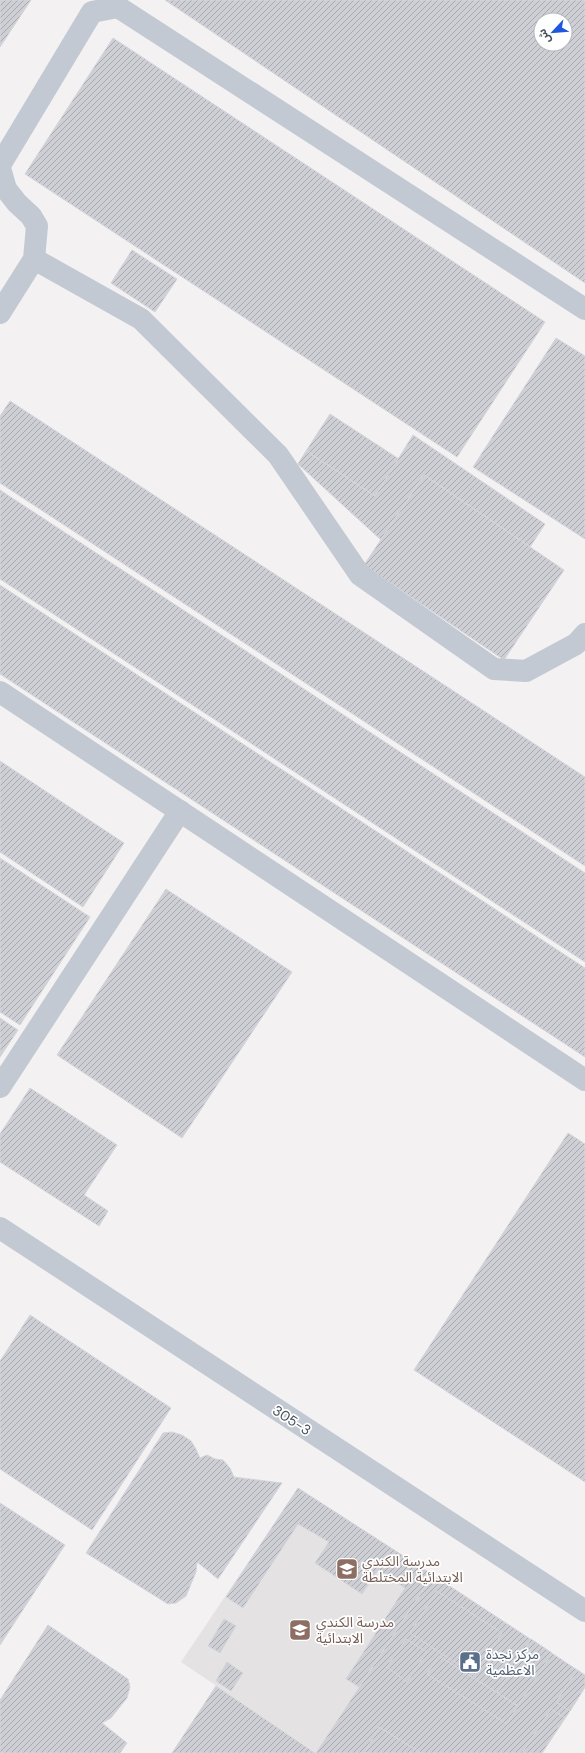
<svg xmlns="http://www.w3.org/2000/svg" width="585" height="1753" font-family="'DM Sans','Noto Sans Arabic',sans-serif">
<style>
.education{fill:#e4e2e2}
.building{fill:url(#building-hatch);stroke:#d5d6dc;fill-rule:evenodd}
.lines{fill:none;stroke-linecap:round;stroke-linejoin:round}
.minor{stroke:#c2c9d2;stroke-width:22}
.labels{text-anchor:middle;stroke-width:3.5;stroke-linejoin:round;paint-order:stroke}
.street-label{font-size:14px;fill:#49515d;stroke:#fff}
.education-label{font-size:14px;fill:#785e54;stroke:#fff;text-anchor:start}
.service-label{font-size:14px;fill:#4e5e75;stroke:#fff;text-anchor:start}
</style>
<defs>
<pattern id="building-hatch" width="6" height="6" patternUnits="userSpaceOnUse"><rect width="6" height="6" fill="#cecfd5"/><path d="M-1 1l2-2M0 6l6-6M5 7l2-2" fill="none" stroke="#a9aab0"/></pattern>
</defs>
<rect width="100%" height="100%" fill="#f3f1f1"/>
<polygon class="education" points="298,1488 433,1575 316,1753 181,1662"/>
<g class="building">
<polygon points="0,0 31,0 0,47"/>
<path d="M165 0H585V283ZM541 20H565V44H541Z"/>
<polygon points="113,38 545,322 457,457 25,174"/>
<polygon points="132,250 177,279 155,312 111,283"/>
<polygon points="556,338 585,356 585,539 473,467"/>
<polygon points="10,401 585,777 585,866 0,483 0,416"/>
<polygon points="330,414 399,459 375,496 306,451"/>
<polygon points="413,435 545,524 530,547 424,475 381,540 298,464 306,451 375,496"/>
<polygon points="424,475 564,570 504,660 364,565"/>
<polygon points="0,490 585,873 585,962 0,579"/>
<polygon points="0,585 585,968 585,1057 0,674"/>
<polygon points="0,761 124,843 83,907 0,852"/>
<polygon points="0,858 90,917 20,1025 0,1012"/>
<polygon points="166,889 292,972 182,1138 57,1055"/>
<polygon points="0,1018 18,1030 0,1057"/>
<polygon points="30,1088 117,1145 84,1195 108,1211 99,1226 0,1162 0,1134"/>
<polygon points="568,1133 585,1144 585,1482 414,1370"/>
<polygon points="30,1315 171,1408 92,1530 0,1469 0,1361"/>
<polygon points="172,1432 182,1435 191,1441 196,1449 200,1458 207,1455 215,1459 223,1460 230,1468 234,1477 282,1483 218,1579 197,1562 196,1572 186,1596 176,1603 168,1604 86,1553 163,1433"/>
<polygon points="298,1488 433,1575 359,1687 346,1679 405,1588 378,1570 362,1594 315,1563 329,1542 298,1524 243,1608 226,1597"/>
<polygon points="0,1503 65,1545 0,1645"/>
<polygon points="433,1575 585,1675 585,1687 570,1711 542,1753 316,1753"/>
<polygon points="437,1591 502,1633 474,1675 410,1633"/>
<polygon points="224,1619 236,1626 220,1653 208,1646"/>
<polygon points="48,1625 128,1679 130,1687 127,1698 111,1718 102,1723 127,1743 120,1753 0,1753 0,1700"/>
<polygon points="406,1639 427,1652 407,1682 387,1667"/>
<polygon points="531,1639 552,1653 518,1706 497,1693"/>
<polygon points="439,1656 518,1706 507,1724 427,1674"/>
<polygon points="227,1662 243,1673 231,1691 216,1681"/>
<polygon points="577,1670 585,1675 585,1687 570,1711 556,1702"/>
<polygon points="216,1686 315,1753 172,1753"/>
<polygon points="551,1709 565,1718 542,1753 522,1753"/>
<polygon points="379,1727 421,1753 366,1753 365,1752"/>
</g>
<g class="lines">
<g class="minor">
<polyline points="0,165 92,12 118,7 585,309"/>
<polyline points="0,168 6,189 17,203 31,216 37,226 34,259 0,313"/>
<polyline points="34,259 141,319 278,455 360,575 494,669 526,671 576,644 585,634"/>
<polyline points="0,692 585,1080"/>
<polyline points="0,1087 180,811"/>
<polyline points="0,1228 585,1611"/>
</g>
</g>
<defs>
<g id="school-square" transform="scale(1.15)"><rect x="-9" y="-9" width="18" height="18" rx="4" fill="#8d6e63" stroke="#fff"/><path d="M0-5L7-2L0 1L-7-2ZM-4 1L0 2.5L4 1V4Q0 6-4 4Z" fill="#fff"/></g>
<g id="civic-square" transform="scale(1.15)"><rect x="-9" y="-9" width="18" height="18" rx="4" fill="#5c6f8a" stroke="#fff"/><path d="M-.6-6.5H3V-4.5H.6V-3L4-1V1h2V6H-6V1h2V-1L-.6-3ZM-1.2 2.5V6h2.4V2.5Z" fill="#fff"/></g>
</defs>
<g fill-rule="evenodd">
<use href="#school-square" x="347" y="1569"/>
<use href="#school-square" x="300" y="1630"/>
<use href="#civic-square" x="470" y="1662"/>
</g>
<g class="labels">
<g class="street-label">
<text transform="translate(292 1420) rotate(33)" y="5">305-3</text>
</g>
<g class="education-label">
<text x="362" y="1566">مدرسة الكندي<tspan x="362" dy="16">الابتدائية المختلطة</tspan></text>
<text x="316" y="1627">مدرسة الكندي<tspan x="316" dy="16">الابتدائية</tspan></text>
</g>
<g class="service-label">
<text x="486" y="1659">مركز نجدة<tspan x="486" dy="16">الاعظمية</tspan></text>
</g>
</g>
<g transform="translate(553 32) rotate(244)"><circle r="19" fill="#ffffff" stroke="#b6b9be"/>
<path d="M0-3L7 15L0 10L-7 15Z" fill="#1f58de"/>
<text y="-6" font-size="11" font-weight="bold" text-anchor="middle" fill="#49515d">ش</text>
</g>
</svg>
